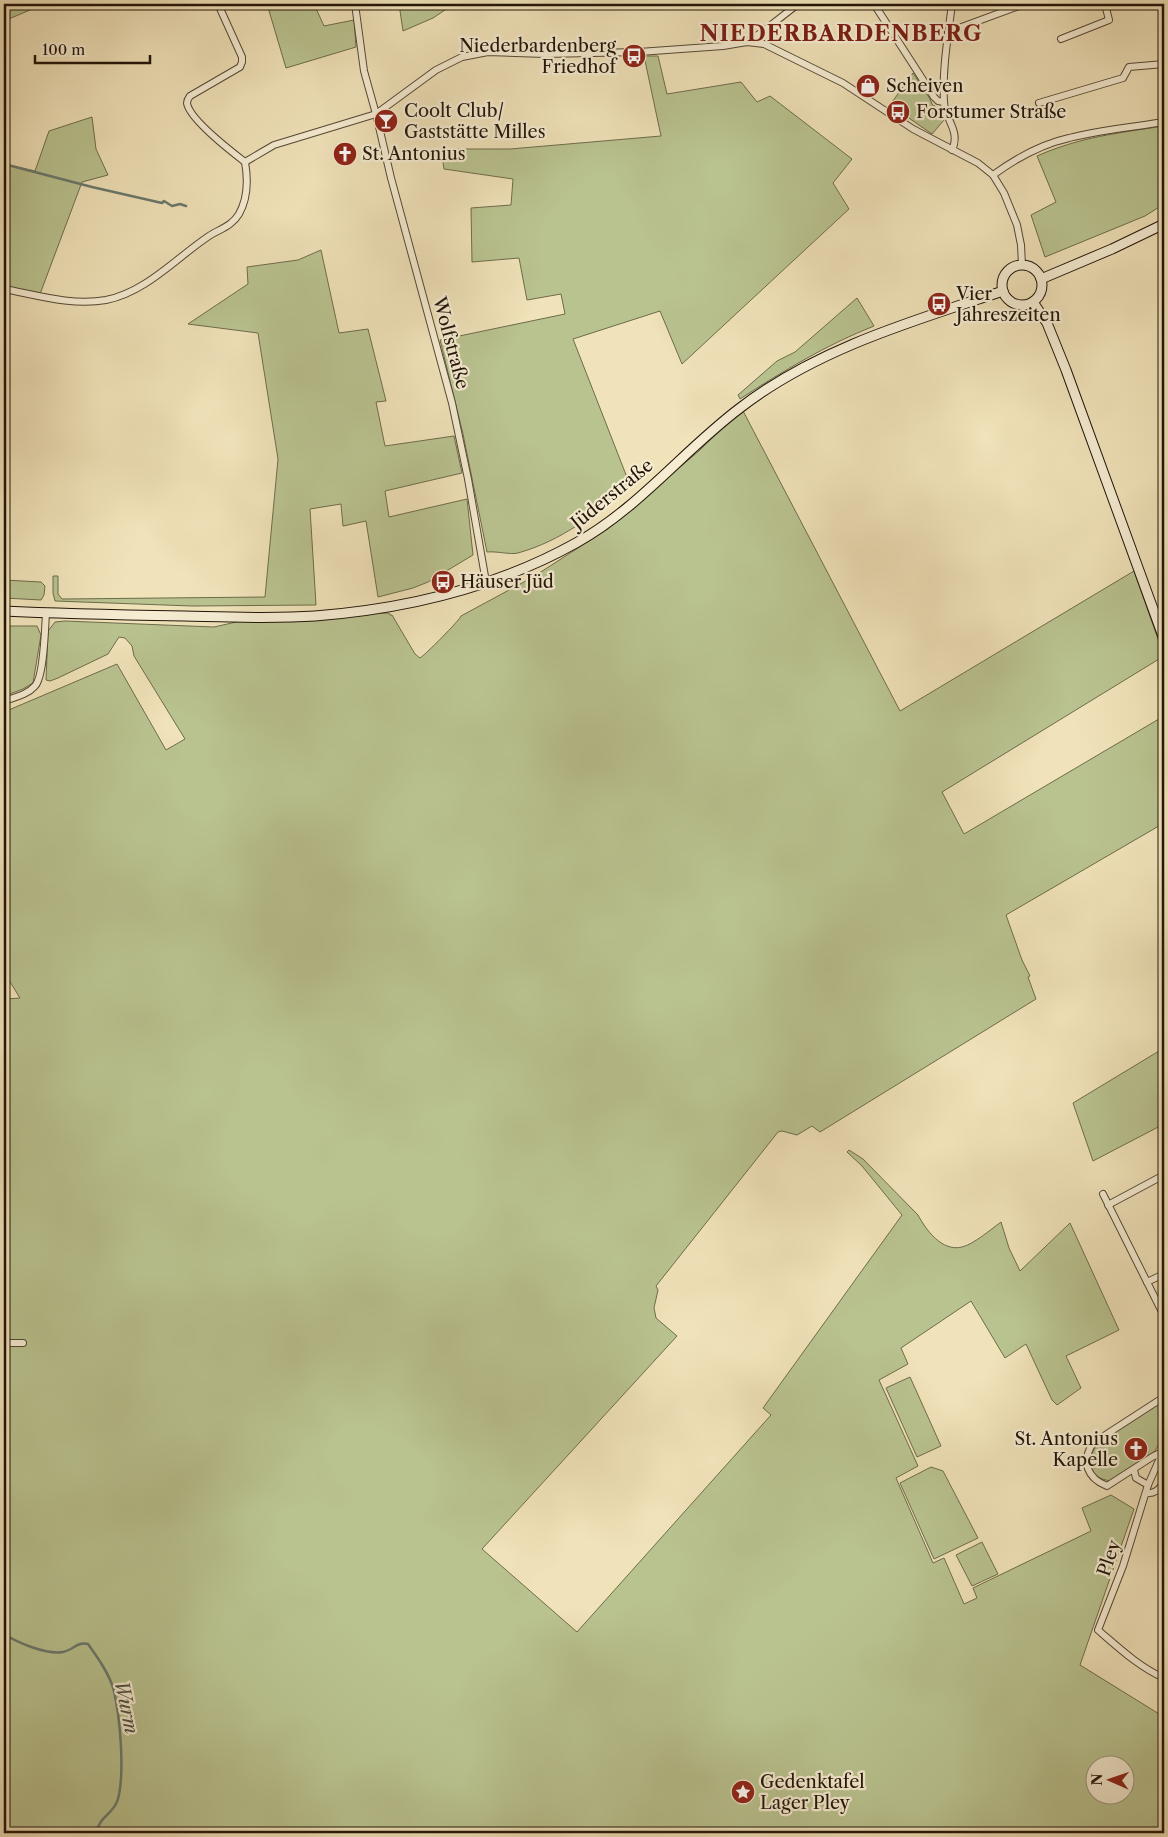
<svg xmlns="http://www.w3.org/2000/svg" width="1168" height="1837" font-family="'Libre Caslon Text',serif">
<style>
.green{fill:#b9c390;stroke:#6d6c4c;fill-rule:evenodd}
.lines{fill:none;stroke-linecap:round;stroke-linejoin:round}
.stream{stroke:#6a7a6e;stroke-width:2.5}
.street-casing{stroke:#554835;stroke-width:8}
.secondary-casing{stroke:#211509;stroke-width:11}
.street{stroke:#f5ecd2;stroke-width:6}
.secondary{stroke:#f5ecd2;stroke-width:9}
.labels{text-anchor:middle;stroke-width:4.5;stroke-linejoin:round;paint-order:stroke}
.poi-label{font-size:18px;fill:#211509;stroke:#f5ecd2;text-anchor:start}
.street-label{font-size:18px;fill:#211509;stroke:#f5ecd2}
.water-label{font-size:19px;font-style:italic;fill:#4b5044;stroke:#f5ecd2}
.district-label{font-size:22px;font-weight:bold;letter-spacing:1px;fill:#7a1f14;stroke:#f5ecd2}
</style>
<rect width="100%" height="100%" fill="#f0e2b9"/>
<filter id="stains"><feTurbulence type="fractalNoise" baseFrequency=".004" numOctaves="4"/><feColorMatrix values="0 0 0 0 .2 0 0 0 0 .09 0 0 0 0 .02 0 0 0 .5 -.17"/></filter>
<radialGradient id="worn" r=".72"><stop offset=".6" stop-color="#630" stop-opacity="0"/><stop offset="1" stop-color="#630" stop-opacity=".3"/></radialGradient>
<g class="green">
<polygon points="4,4 35,4 37,7 4,21"/>
<polygon points="267,4 314,4 324,26 354,20 356,47 286,68"/>
<polygon points="399,4 454,4 433,18 403,31"/>
<path d="M644 56H658L667 94 741 82 757 102 770 96 852 159 833 183 849 209 682 364 660 311 573 339 630 485C596 514 561 541 518 553 511 555 497 551 487 552L463 434 440 340 565 314 561 294 527 300 519 258 472 262 471 208 511 205 513 179 444 169 441 149H510L661 136Z"/>
<polygon points="913,73 930,99 933,106 934,105 944,120 932,134 890,105"/>
<polygon points="92,117 96,149 108,175 82,182 40,294 4,287 4,164 35,171 49,131"/>
<path d="M1164 126V204L1145 216 1045 257 1031 215 1056 202 1037 156C1080 137 1118 133 1164 126Z"/>
<polygon points="321,250 339,333 368,329 386,401 376,402 385,446 454,436 462,473 385,491 389,517 467,499 473,555 428,582 413,588 378,597 366,521 343,526 341,504 310,509 316,605 192,606 55,601 53,593 53,576 58,576 58,594 62,599 265,597 278,459 258,333 188,324 248,284 247,267 298,260"/>
<path d="M857 298 874 326C826 345 783 371 740 399L738 395 777 361 795 352Z"/>
<path d="M742 409 900 711 1134 571 1164 656 942 792 964 834 1164 716V823L1006 915 1022 960 1030 976 1028 977 1036 999 820 1132 812 1126 797 1135 782 1131 778 1132 656 1286 658 1290 654 1308 656 1318 677 1336 482 1549 577 1632 771 1415 763 1408 902 1215 862 1166 847 1152 849 1150 863 1159 918 1215C926 1230 942 1252 962 1247 974 1244 990 1230 1001 1222L1009 1248 1020 1271 1070 1223 1119 1330 1066 1356 1081 1388 1057 1405 1052 1400 1026 1344 1005 1358 971 1301 901 1348 908 1364 879 1380 918 1466 896 1478 933 1563 944 1558 964 1604 977 1598 973 1588 1091 1531 1082 1508 1111 1495 1134 1509 1080 1665 1164 1717V1833H4V996L7 999 20 998 4 972V712L117 664 166 750 185 739 134 656 132 646 125 638 119 637 108 654 58 678 50 681 46 680 48 631 55 622 65 621 214 627 245 620 294 615 389 613 390 615H392L415 654 420 658C424 656 460 620 461 616L533 577 609 528 700 450ZM1096 1764H1126V1794H1096Z"/>
<polygon points="4,580 41,582 45,586 44,595 41,600 4,598"/>
<polygon points="4,626 37,626 41,635 33,683 23,689 4,696"/>
<polygon points="1164,1048 1164,1124 1093,1161 1073,1103"/>
<polygon points="910,1377 941,1446 917,1457 886,1388"/>
<path d="M1164 1399V1435L1155 1451 1111 1481C1088 1478 1084 1462 1097 1445Z"/>
<polygon points="931,1467 943,1471 978,1538 934,1559 900,1483"/>
<polygon points="982,1542 998,1574 972,1586 956,1555"/>
</g>
<g class="lines">
<g class="stream">
<polyline points="4,164 92,187 162,203 164,201 172,206 180,204 186,206"/>
<path d="M4 1634C18 1643 47 1655 63 1652 73 1650 78 1641 88 1644 98 1658 110 1675 114 1691 120 1718 125 1772 118 1799 114 1814 100 1815 96 1833"/>
</g>
<g class="street-casing">
<g id="street">
<path d="M218 4 242 57V62L240 67 190 96C188 99 187 100 187 103 189 119 232 152 245 162"/>
<polyline points="355,4 364,71 376,114 391,178 452,403 468,479 486,582"/>
<polyline points="874,4 934,97 938,101 944,102"/>
<polyline points="948,32 1024,4"/>
<polyline points="1061,39 1109,20 1105,4"/>
<polyline points="747,42 762,32 798,4"/>
<polyline points="1039,103 1123,78 1129,67 1164,64"/>
<path d="M952 150C961 131 945 120 944 102 942 70 948 36 952 4"/>
<polyline points="245,162 274,145 376,114 436,70 462,57 488,52 545,54 639,52 723,46 747,42 764,44 843,83 913,129 978,163 993,175 1004,193 1017,225 1021,245 1022,265"/>
<path d="M993 175C1015 159 1042 144 1069 138 1100 130 1133 127 1164 122"/>
<path d="M4 289C36 295 72 306 106 300 146 292 176 258 209 236 220 229 232 226 239 214 248 198 248 179 245 162"/>
<path d="M4 701C15 697 27 695 35 686 44 677 45 627 46 613"/>
<polyline points="1103,1194 1164,1316"/>
<polyline points="1108,1205 1164,1175"/>
<polyline points="1147,1282 1164,1274"/>
<polyline points="4,1343 23,1343"/>
<path d="M1164 1449 1148 1485 1123 1566 1098 1630C1119 1648 1139 1667 1164 1678"/>
<path d="M1162 1452 1152 1457 1107 1486C1087 1478 1081 1462 1093 1443L1164 1397"/>
<polyline points="1134,1470 1136,1478 1148,1485"/>
<path d="M1146 1493C1155 1494 1158 1490 1164 1483"/>
</g>
</g>
<g class="secondary-casing">
<g id="secondary">
<circle cx="1022" cy="285" r="20"/>
<polyline points="1041,279 1112,249 1164,224"/>
<polyline points="1033,302 1047,323 1066,370 1164,639"/>
<path d="M4 611C64 614 124 615 184 616 227 617 271 619 315 616 405 609 497 587 576 543 638 509 684 450 740 408 816 349 913 321 1003 291"/>
</g>
</g>
<use href="#street" class="street"/>
<use href="#secondary" class="secondary"/>
</g>
<defs>
<g id="bus-disc" transform="scale(1.25)"><circle r="9.5" fill="#8f2418" stroke="#f5ecd2"/><path d="M-5-6H5V4H4V6H2V4H-2V6H-4V4H-5ZM-3.5-4V0h7V-4ZM-3.5 1.2v1.5H-2V1.2ZM2 1.2v1.5H3.5V1.2Z" fill="#fff"/></g>
<g id="shop-disc" transform="scale(1.25)"><circle r="9.5" fill="#8f2418" stroke="#f5ecd2"/><path d="M-5-2.5h2.3a2.7 3.5 0 0 1 5.4 0H5L5.5 6h-11ZM-1.5-2.5h3a1.5 2.3 0 0 0-3 0Z" fill="#fff"/></g>
<g id="bar-disc" transform="scale(1.25)"><circle r="9.5" fill="#8f2418" stroke="#f5ecd2"/><path d="M-6-5H6L.8 .8V4.5H3.5V6h-7V4.5H-.8V.8Z" fill="#fff"/></g>
<g id="church-disc" transform="scale(1.25)"><circle r="9.5" fill="#8f2418" stroke="#f5ecd2"/><path d="M-1.2-6h2.4v3.5h3.3v2.4h-3.3V6h-2.4V-.1h-3.3v-2.4h3.3Z" fill="#fff"/></g>
<g id="sight-disc" transform="scale(1.25)"><circle r="9.5" fill="#8f2418" stroke="#f5ecd2"/><path d="M0-6L1.8-2.2L6-1.7L2.9 1.2L3.7 5.4L0 3.3L-3.7 5.4L-2.9 1.2L-6-1.7L-1.8-2.2Z" fill="#fff"/></g>
</defs>
<g fill-rule="evenodd">
<use href="#bus-disc" x="634" y="56"/>
<use href="#shop-disc" x="868" y="86"/>
<use href="#bus-disc" x="898" y="112"/>
<use href="#bar-disc" x="386" y="121"/>
<use href="#church-disc" x="345" y="154"/>
<use href="#bus-disc" x="939" y="304"/>
<use href="#bus-disc" x="443" y="582"/>
<use href="#church-disc" x="1136" y="1449"/>
<use href="#sight-disc" x="743" y="1792"/>
</g>
<g class="labels">
<g class="poi-label">
<text x="616" y="52" text-anchor="end">Niederbardenberg<tspan x="616" dy="21">Friedhof</tspan></text>
<text x="886" y="92">Scheiven</text>
<text x="404" y="117">Coolt Club/<tspan x="404" dy="21">Gaststätte Milles</tspan></text>
<text x="916" y="118">Forstumer Straße</text>
<text x="362" y="160">St. Antonius</text>
<text x="956" y="300">Vier<tspan x="956" dy="21">Jahreszeiten</tspan></text>
<text x="460" y="588">Häuser Jüd</text>
<text x="1118" y="1445" text-anchor="end">St. Antonius<tspan x="1118" dy="21">Kapelle</tspan></text>
<text x="760" y="1788">Gedenktafel<tspan x="760" dy="21">Lager Pley</tspan></text>
</g>
<g class="street-label">
<text transform="translate(451 343) rotate(75)" y="6">Wolfstraße</text>
<text transform="translate(612 494) rotate(-39)" y="6">Jüderstraße</text>
<text transform="translate(1109 1558) rotate(-71)" y="6">Pley</text>
</g>
<g class="water-label">
<text transform="translate(127 1707) rotate(78)" y="7">Wurm</text>
</g>
<g class="district-label">
<text x="841" y="41">NIEDERBARDENBERG</text>
</g>
</g>
<rect width="1168" height="1837" fill="none" stroke="#f0e2b9" stroke-width="20"/>
<rect x="5" y="5" width="1158" height="1827" fill="none" stroke="#211509" stroke-width="2.5"/>
<rect x="10" y="10" width="1148" height="1817" fill="none" stroke="#211509"/>
<g transform="translate(1110 1780) rotate(272)"><circle r="24" fill="#f5ecd2" stroke="#a09682"/>
<path d="M0-4L9 19L0 12L-9 19Z" fill="#8f2418"/>
<text y="-8" font-size="14" font-weight="bold" text-anchor="middle" fill="#211509">N</text>
</g>
<path d="M35 55v8h115v-8" fill="none" stroke="#211509" stroke-width="2.5"/>
<text x="42" y="55" font-size="15" fill="#211509" stroke="#f5ecd2" stroke-width="4" paint-order="stroke">100 m</text>
<rect width="100%" height="100%" filter="url(#stains)"/>
<rect width="100%" height="100%" fill="url(#worn)"/>
</svg>
